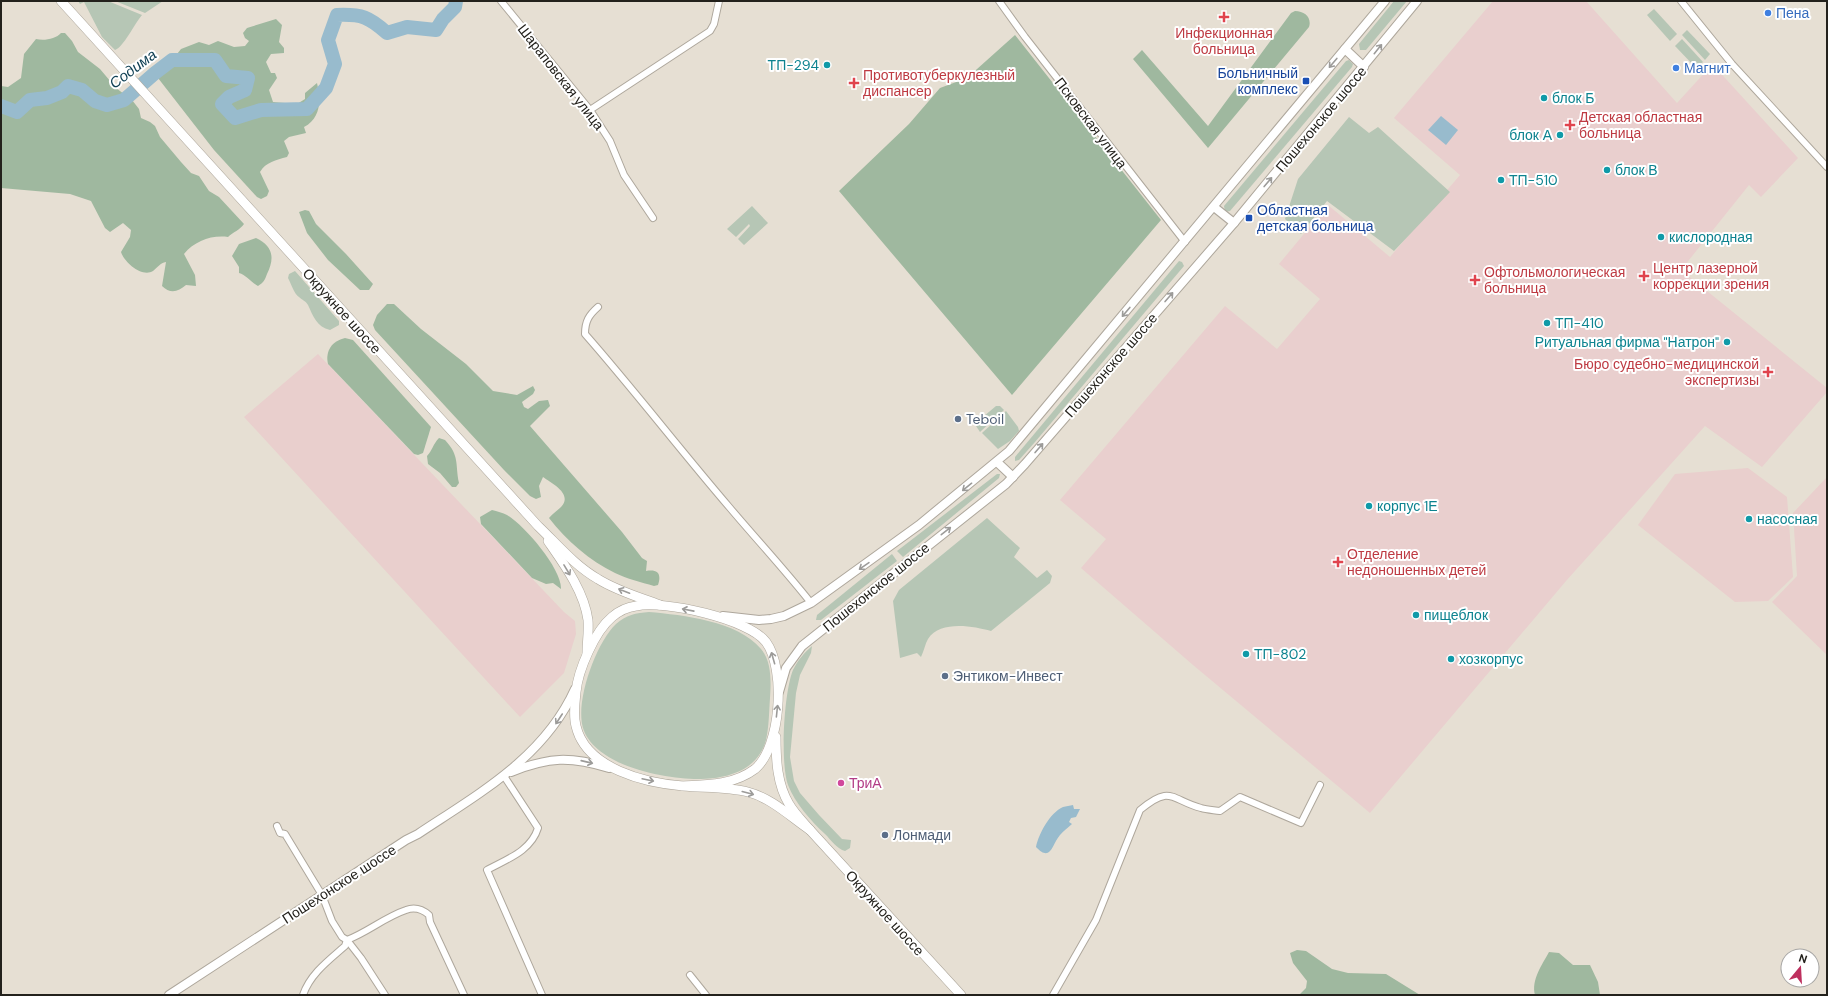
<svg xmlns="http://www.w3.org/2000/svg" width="1828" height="996" font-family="'DM Sans',sans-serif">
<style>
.industrial{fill:#e9cfcd}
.medical{fill:#e9cfce}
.green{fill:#b6c6b5}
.forest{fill:#9fb89f}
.water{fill:#98bbcd}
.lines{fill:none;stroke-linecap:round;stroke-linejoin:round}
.river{stroke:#98bbcd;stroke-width:14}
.street-casing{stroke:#aea79c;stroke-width:8}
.secondary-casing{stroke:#aea79c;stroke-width:10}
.primary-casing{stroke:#aea79c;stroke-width:10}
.street{stroke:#fff;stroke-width:6}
.secondary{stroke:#fff;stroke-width:8}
.primary{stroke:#fff;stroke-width:9}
.oneway{stroke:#9c9b99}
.shop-dot{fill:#3f7fe0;stroke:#fff;stroke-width:1.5}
.health-dot{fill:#e0444e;stroke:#fff;stroke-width:1.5}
.culture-dot{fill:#0f9aa8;stroke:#fff;stroke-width:1.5}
.transit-dot{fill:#1a4fb4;stroke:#fff;stroke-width:1.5}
.service-dot{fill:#5c6f8a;stroke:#fff;stroke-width:1.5}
.hotel-dot{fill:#d1479c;stroke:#fff;stroke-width:1.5}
.labels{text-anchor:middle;stroke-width:4;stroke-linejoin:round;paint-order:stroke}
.shop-label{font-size:14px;fill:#366cbe;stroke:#fff;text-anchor:start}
.health-label{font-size:14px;fill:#be3a42;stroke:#fff;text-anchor:start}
.culture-label{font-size:14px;fill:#0d838f;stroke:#fff;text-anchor:start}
.transit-label{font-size:14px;fill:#164399;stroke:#fff;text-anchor:end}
.street-label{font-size:14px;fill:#23211c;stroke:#fff}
.service-label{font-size:14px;fill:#4e5e75;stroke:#fff;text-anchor:start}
.hotel-label{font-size:14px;fill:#b23c85;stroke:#fff;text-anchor:start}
.water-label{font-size:15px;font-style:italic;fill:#104054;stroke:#fff}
</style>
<rect width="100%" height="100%" fill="#e6dfd3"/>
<g class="industrial">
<polygon points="318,354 564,612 575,621 576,634 564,673 520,717 244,417"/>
<polygon points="1748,468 1787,497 1793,577 1768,601 1735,602 1638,525 1675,474"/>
<polygon points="1827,477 1827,655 1772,602 1797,576 1793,513"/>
</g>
<polygon class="medical" points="1493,1 1586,1 1677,103 1708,69 1715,67 1798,158 1761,197 1749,185 1681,270 1827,388 1827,392 1762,467 1705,426 1566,581 1370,813 1193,665 1081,568 1106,539 1060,500 1225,306 1277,349 1320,299 1279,264 1328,205 1390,257 1460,175 1394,118"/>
<g class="green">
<path d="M78 1H108L142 15C135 23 123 48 115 50L102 37 84 2 80 4Z"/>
<polygon points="115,1 163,1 145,13"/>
<polygon points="1394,1 1407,1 1366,50 1360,50 1359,44"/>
<polygon points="1654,9 1677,34 1670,41 1647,15"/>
<polygon points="1687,30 1710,54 1705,60 1682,35"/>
<polygon points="1682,39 1703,62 1696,68 1675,46"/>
<polygon points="1349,60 1353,64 1352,67 1230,211 1225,212 1224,206 1346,61"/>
<polygon points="1349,117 1369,133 1378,127 1450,192 1394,251 1327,201 1301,234 1285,219 1298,179"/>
<polygon points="752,206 768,223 744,245 738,239 750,226 749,224 736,237 727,229"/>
<polygon points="1179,261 1182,262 1184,266 1035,442 1019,460 1015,461 1015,457"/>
<path d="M295 271 339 321V325L330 330C317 327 313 316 308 305 306 301 302 300 299 297 294 294 291 283 288 278L289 274Z"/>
<polygon points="996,406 1000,406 1004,410 980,432 976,426 977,422"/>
<polygon points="1006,411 1018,427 1019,431 1010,441 998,449 982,433"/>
<polygon points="997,474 1000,474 999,478 903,557 897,551"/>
<path d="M987 518 1020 548 1014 557 1037 578 1047 570 1052 576 1050 583 991 631C973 626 940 620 928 639 925 644 924 651 921 657L917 653 900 658 893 601 899 590Z"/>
<polygon points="892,554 897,561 821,620 816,620 817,615"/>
<path d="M649 612C683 615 738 621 761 649 772 661 771 683 770 698 769 712 769 727 766 740 758 771 726 779 698 779 664 779 595 766 583 728 575 701 596 643 616 624 626 615 636 613 649 612Z"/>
<path d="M812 646 811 653 800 675 796 693 790 757 794 781 800 793 819 815 842 839 851 840 850 848 845 851C837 849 831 840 825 834 811 821 795 803 788 785 780 762 784 692 793 670 798 660 804 653 812 646Z"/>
</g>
<g class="forest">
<path d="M1295 11C1305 11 1312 18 1309 27L1208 148 1133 59 1142 50 1208 126 1291 13Z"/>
<path d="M276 19 282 25 279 42 284 48V53L271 54 266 62 271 73H275L277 78 269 90 273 102 297 104 305 99V93L317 83C321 100 321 118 304 127L306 133 289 137 284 141 289 153 287 157C276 160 266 162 260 172L269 191 267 196 261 199 257 197 214 150 158 78 181 49 199 42 209 45 218 41 234 47 245 46 249 41 245 38 243 33 247 28Z"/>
<path d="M61 33H65L72 41 78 52 100 69 116 88 132 100 139 109 141 118 150 122 155 126 160 137 181 162 191 173 199 176 209 191 219 197 244 224C240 230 233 232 228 237 211 235 195 241 184 254L195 275 196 286 186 285C178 292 170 294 162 286L166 262C160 263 158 267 153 271 142 278 124 262 121 252L130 237 131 230 123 223 110 232 105 228 91 201 70 194 1 188V86L8 87 21 78 24 54 36 39C44 41 56 39 61 33Z"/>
<polygon points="1015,35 1161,220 1012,395 839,191 909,124 940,88 967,78"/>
<polygon points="305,210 309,211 316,224 346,254 373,284 369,290 360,290 328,260 307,233 299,212"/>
<path d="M256 238C273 246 275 258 267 274 265 280 263 283 258 286 251 282 246 275 239 273V267L232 256 239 244Z"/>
<path d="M387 304H394L421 329 466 364 493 391 517 395 533 386 535 390 533 394 522 402 524 407 528 409 539 401 548 400 550 406 530 426 622 532 642 558 647 561 646 571C657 569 662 573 658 585L654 586C641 582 627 579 615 573 590 561 566 540 549 518 552 514 557 511 561 507 573 494 553 484 543 477L539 486 541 497 536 499 530 496 504 470 375 330 373 325 377 315Z"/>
<path d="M345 338 353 340 431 427 423 453 418 455 414 454 328 364C325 351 332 341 345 338Z"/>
<path d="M439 438 445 440C460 456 455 464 459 483L456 487H452L440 473 428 464 427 456C432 451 433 444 439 438Z"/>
<path d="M492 510C497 511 503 513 507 515 524 525 562 569 561 589L553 583 546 584 532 578 481 524 480 517Z"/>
<polygon points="1297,950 1306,951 1332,969 1348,973 1386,974 1420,995 1299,995 1306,988 1307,981 1293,963 1290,953"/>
<path d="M1549 952 1559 953 1573 965H1590L1598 982 1600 995H1535C1531 980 1542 965 1549 952Z"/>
</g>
<g class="water">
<polygon points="1441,116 1458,130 1446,145 1428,130"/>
<path d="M1073 805 1074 809H1080L1076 817 1071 818 1069 822 1072 824C1068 828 1063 831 1060 835 1052 844 1051 863 1036 847 1039 833 1050 813 1063 807 1066 806 1070 806 1073 805Z"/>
</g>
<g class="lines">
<path class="river" d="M1 106 17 112 30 100 47 98 62 92 68 86 82 90 95 101 107 105 124 100 155 73 172 60H215L226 76 248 78 245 90 229 97 222 104 235 118 261 110 307 109 326 88 335 64 328 40 337 15C362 14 369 17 387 33L407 27 436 30 443 19 455 7 456 1"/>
<g class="street-casing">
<g id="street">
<polyline points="501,1 590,110 610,141 624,175 653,218"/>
<polyline points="999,1 1025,37 1185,242"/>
<polyline points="1681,1 1732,64 1827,167"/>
<polyline points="590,110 710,31 714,24 719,1"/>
<path d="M598 307C589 315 585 321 585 334 635 391 681 451 730 508 757 540 785 570 811 603"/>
<path d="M504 776 538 828C531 851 507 859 487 870L542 995"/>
<polyline points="277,826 280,833 285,834 322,895 332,921 342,937 347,940 361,958 385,995"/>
<path d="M347 940C368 932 385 917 406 910 414 907 422 909 429 915L430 922 464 995"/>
<polyline points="690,975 706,995"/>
<path d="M303 995C310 974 329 960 345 946L347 940"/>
<path d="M1053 995 1096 920 1140 810C1171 784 1171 800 1201 808 1207 810 1214 810 1220 811L1240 797 1301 823 1320 785"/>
</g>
</g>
<g class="secondary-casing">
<g id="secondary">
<polyline points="1345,49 1364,67"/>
<polyline points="1214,207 1234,223"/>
<polyline points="997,462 1013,477"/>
<polyline points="723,616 759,620 771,619 784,616 811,603 919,525 1009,451 1385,1"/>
<polyline points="779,692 786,668 802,646 1006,484 1025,464 1234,223 1417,1"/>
<path d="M511 772C549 757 570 756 609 768"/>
<path d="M169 995 406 840 418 834C478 794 544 758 575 689"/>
</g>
</g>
<g class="primary-casing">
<g id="primary">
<path d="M61 1 538 526C557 544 575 566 598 579 617 591 639 597 660 605"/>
<path d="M548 541C564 564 584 591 588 620 589 631 587 642 587 653"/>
<path d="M776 737C776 760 777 784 789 804 794 813 803 822 810 830L961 995"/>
<path d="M682 786C707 785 734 785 755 769 781 747 786 669 766 642 749 619 664 600 636 606 628 607 619 611 612 617 595 631 578 670 576 692 575 703 573 715 576 726 586 769 646 783 683 786 704 788 728 787 748 792 771 798 791 817 810 830"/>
</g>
</g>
<use href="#street" class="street"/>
<use href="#secondary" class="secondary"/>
<use href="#primary" class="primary"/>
</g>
<defs><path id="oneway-shaft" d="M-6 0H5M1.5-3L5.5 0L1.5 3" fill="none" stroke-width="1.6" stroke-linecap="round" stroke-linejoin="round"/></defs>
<g class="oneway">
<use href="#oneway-shaft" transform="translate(1378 49) rotate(-51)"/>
<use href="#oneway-shaft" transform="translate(1333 63) rotate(130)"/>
<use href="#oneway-shaft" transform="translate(1268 182) rotate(-50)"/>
<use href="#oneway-shaft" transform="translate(1169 297) rotate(-49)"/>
<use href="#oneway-shaft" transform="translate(1126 312) rotate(130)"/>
<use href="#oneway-shaft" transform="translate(1039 448) rotate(-49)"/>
<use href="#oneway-shaft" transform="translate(967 487) rotate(141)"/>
<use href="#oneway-shaft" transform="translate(946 531) rotate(-38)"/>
<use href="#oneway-shaft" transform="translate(864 566) rotate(145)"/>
<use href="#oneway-shaft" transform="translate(567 570) rotate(59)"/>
<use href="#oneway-shaft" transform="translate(624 591) rotate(-159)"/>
<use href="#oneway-shaft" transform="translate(688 610) rotate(-169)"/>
<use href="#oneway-shaft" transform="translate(773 658) rotate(-106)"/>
<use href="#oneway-shaft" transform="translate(777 711) rotate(-84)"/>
<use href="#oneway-shaft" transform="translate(559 719) rotate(123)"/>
<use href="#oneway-shaft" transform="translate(587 762) rotate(13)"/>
<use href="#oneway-shaft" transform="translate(648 780) rotate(12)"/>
<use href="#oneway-shaft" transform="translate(748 793) rotate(15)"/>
</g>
<g class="shop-dot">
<circle cx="1768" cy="13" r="4"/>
<circle cx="1676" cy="68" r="4"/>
</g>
<g class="health-dot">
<path d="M1222 11h4v4h4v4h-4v4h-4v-4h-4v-4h4z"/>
<path d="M852 77h4v4h4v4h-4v4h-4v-4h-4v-4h4z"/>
<path d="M1568 119h4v4h4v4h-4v4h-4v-4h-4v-4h4z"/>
<path d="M1642 270h4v4h4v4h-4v4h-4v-4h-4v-4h4z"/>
<path d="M1473 274h4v4h4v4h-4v4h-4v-4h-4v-4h4z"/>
<path d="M1766 366h4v4h4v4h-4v4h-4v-4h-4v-4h4z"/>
<path d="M1336 556h4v4h4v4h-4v4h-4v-4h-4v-4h4z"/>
</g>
<g class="culture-dot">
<circle cx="827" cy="65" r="4"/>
<circle cx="1544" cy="98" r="4"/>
<circle cx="1560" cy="135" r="4"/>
<circle cx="1607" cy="170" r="4"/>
<circle cx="1501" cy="180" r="4"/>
<circle cx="1661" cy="237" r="4"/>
<circle cx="1547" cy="323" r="4"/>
<circle cx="1727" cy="342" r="4"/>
<circle cx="1369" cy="506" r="4"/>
<circle cx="1749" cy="519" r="4"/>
<circle cx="1416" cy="615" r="4"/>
<circle cx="1246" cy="654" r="4"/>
<circle cx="1451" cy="659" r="4"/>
</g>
<g class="transit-dot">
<rect x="1302" y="77" width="8" height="8" rx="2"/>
<rect x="1245" y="214" width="8" height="8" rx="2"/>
</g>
<g class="service-dot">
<circle cx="958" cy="419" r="4"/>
<circle cx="945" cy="676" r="4"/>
<circle cx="885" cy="835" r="4"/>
</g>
<circle class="hotel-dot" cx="841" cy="783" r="4"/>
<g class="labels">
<g class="shop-label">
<text x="1776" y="18">Пена</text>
<text x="1684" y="73">Магнит</text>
</g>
<g class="health-label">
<text x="1224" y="38" text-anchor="middle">Инфекционная<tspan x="1224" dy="16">больница</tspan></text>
<text x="863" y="80">Противотуберкулезный<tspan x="863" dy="16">диспансер</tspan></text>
<text x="1579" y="122">Детская областная<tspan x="1579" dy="16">больница</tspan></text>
<text x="1653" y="273">Центр лазерной<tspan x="1653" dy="16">коррекции зрения</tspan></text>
<text x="1484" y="277">Офтольмологическая<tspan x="1484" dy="16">больница</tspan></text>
<text x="1759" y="369" text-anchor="end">Бюро судебно-медицинской<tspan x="1759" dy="16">экспертизы</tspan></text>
<text x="1347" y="559">Отделение<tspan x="1347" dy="16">недоношенных детей</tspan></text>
</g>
<g class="culture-label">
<text x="819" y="70" text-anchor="end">ТП-294</text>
<text x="1552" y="103">блок Б</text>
<text x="1552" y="140" text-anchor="end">блок А</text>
<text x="1615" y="175">блок В</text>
<text x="1509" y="185">ТП-510</text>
<text x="1669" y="242">кислородная</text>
<text x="1555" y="328">ТП-410</text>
<text x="1719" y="347" text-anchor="end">Ритуальная фирма "Натрон"</text>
<text x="1377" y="511">корпус 1Е</text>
<text x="1757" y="524">насосная</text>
<text x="1424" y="620">пищеблок</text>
<text x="1254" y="659">ТП-802</text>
<text x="1459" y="664">хозкорпус</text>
</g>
<g class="transit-label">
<text x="1298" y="78">Больничный<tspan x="1298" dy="16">комплекс</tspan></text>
<text x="1257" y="215" text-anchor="start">Областная<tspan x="1257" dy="16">детская больница</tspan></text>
</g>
<g class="street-label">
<text transform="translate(561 77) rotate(52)" y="5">Шараповская улица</text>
<text transform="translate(1321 119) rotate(-50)" y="5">Пошехонское шоссе</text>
<text transform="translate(1091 123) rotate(53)" y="5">Псковская улица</text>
<text transform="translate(342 311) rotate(48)" y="5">Окружное шоссе</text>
<text transform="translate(1111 365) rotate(-49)" y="5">Пошехонское шоссе</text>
<text transform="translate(876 587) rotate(-39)" y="5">Пошехонское шоссе</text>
<text transform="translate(339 884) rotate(-33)" y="5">Пошехонское шоссе</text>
<text transform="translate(885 913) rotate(48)" y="5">Окружное шоссе</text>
</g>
<g class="service-label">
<text x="966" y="424">Teboil</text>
<text x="953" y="681">Энтиком-Инвест</text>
<text x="893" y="840">Лонмади</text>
</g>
<g class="hotel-label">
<text x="849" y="788">ТриА</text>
</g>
<g class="water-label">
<text transform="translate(133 69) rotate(-37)" y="5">Содима</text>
</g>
</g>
<rect width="1828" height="996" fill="none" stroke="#23211c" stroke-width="4"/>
<g transform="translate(1800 968) rotate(18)"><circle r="19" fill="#ffffff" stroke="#a7a6a4"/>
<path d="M0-3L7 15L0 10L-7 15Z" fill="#be305e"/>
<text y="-6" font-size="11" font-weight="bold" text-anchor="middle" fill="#23211c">N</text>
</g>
</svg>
